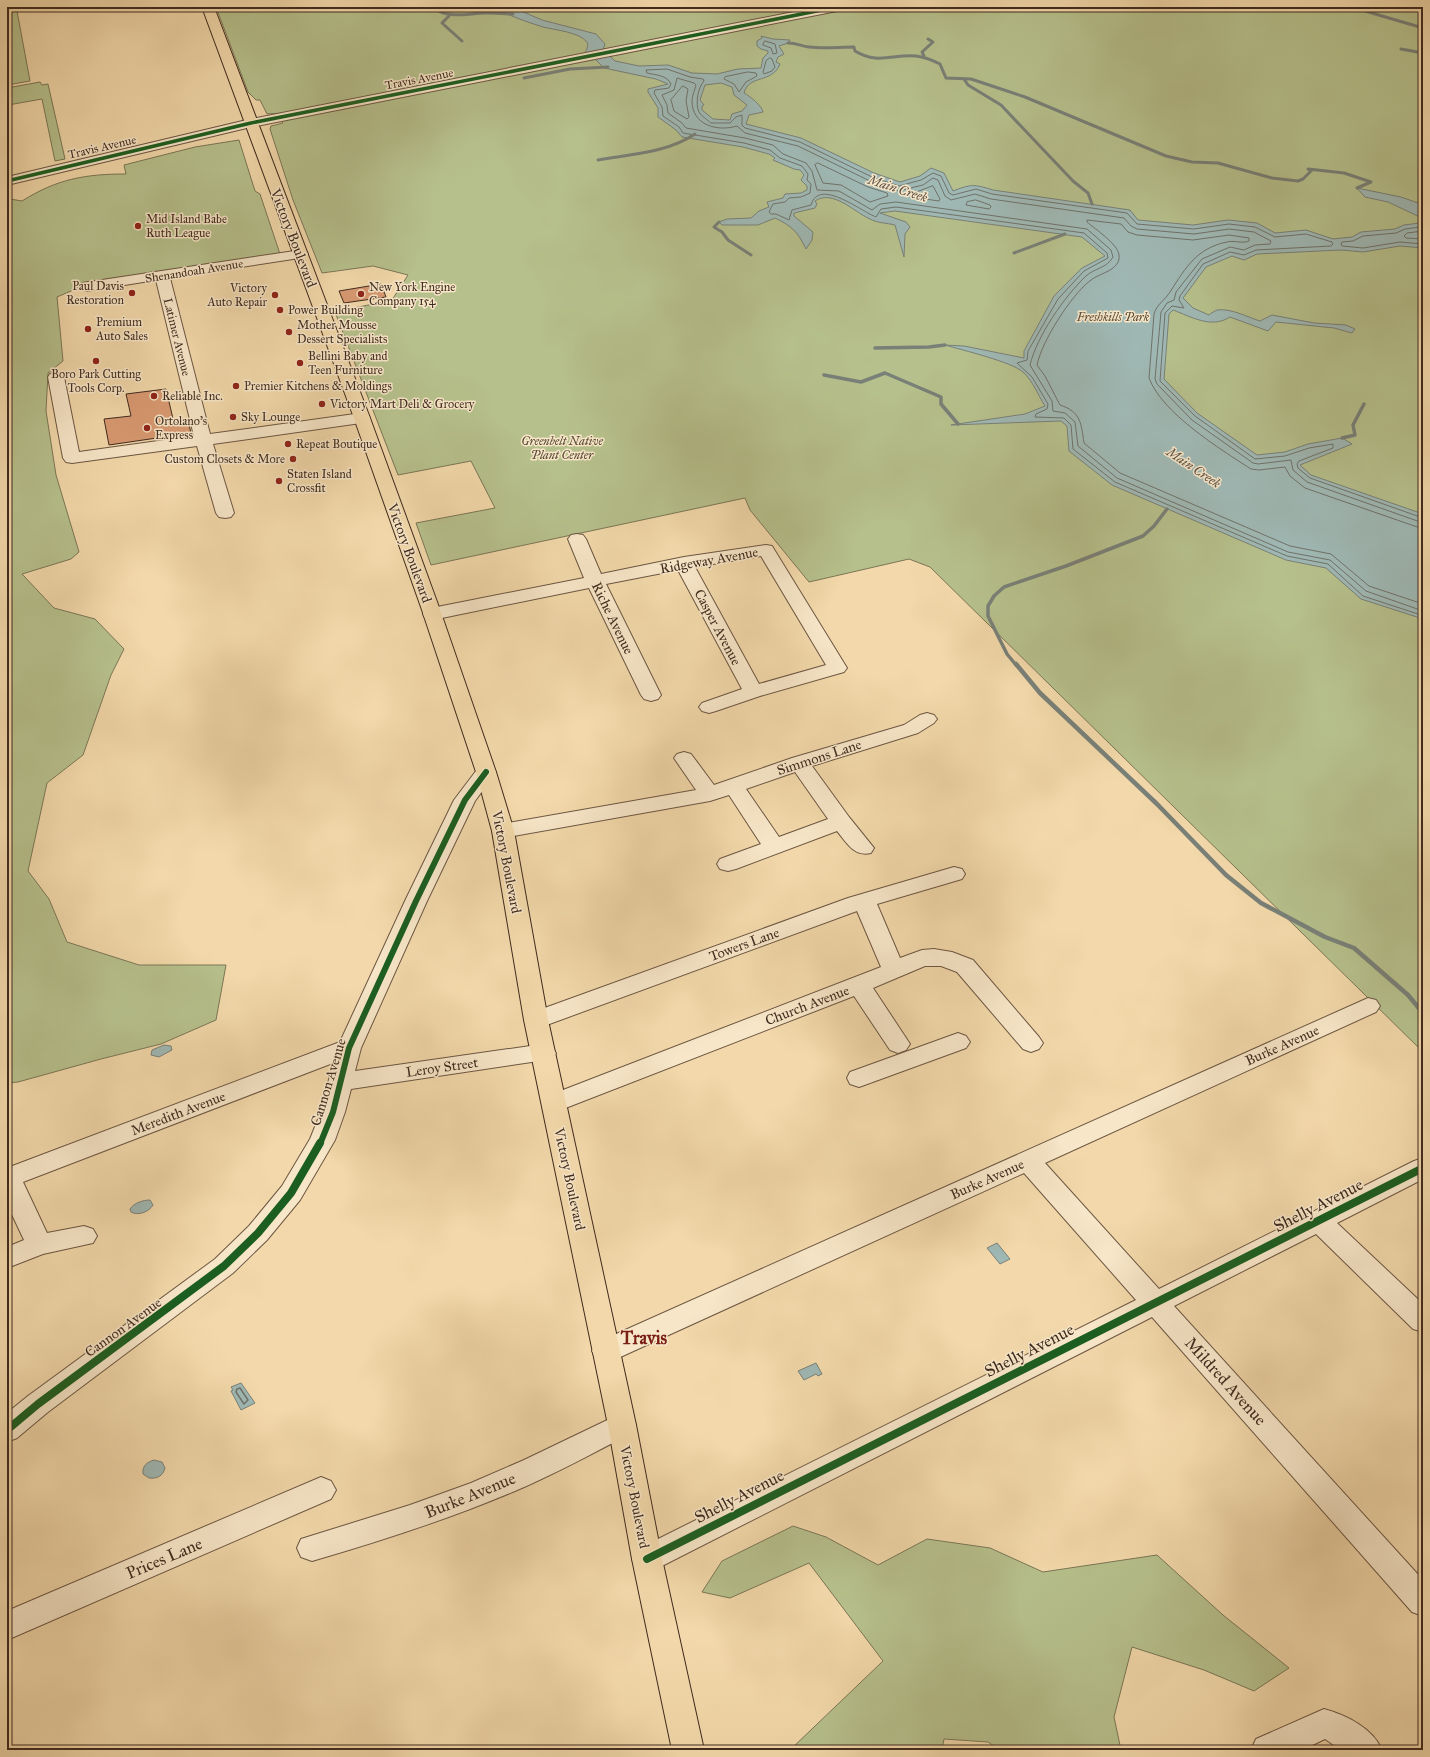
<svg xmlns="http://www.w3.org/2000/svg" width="1430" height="1757" font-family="'IM FELL Great Primer',serif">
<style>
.green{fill:#b6c08c;stroke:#7b7656}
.water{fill:#9fb8b4;stroke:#798078;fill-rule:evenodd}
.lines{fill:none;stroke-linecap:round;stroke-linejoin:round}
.shore-far1{stroke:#70726a;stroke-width:1}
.shore{stroke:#70726a;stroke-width:1.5}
.stream-far2{stroke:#798078;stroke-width:3}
.stream-far1{stroke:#798078;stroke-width:3.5}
.stream{stroke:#798078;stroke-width:4.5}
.building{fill:#d89971;stroke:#402b1f}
.minor-casing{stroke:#6c5642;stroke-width:2}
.major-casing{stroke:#402b1f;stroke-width:2}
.minor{fill:#f7e6c8;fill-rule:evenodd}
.major{fill:#f2d8aa;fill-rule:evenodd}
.cycleway-far2-casing{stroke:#f7e6c8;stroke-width:5}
.cycleway-far1-casing{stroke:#f7e6c8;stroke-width:8}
.cycleway-casing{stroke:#f7e6c8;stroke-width:10}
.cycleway-far2{stroke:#1b5e20;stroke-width:3.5}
.cycleway-far1{stroke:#1b5e20;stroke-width:6}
.cycleway{stroke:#1b5e20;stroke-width:8}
.poi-dot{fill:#8f2418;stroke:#f7e6c8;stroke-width:1.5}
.labels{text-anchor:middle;stroke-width:3;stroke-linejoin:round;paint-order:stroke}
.far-street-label{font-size:12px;fill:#402b1f;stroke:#f7e6c8}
.far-poi-label{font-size:12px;fill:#402b1f;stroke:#f7e6c8;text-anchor:start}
.far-park-label{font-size:12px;font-style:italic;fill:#584935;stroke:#f7e6c8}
.far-water-label{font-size:13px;font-style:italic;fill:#584e44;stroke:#f7e6c8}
.street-label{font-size:14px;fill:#402b1f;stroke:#f7e6c8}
.near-street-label{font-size:17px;fill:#402b1f;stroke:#f7e6c8}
.near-neighbourhood-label{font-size:18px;font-weight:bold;fill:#7a1f14;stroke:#f7e6c8}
</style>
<rect width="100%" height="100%" fill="#f2d8aa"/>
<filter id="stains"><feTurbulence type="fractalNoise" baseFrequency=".005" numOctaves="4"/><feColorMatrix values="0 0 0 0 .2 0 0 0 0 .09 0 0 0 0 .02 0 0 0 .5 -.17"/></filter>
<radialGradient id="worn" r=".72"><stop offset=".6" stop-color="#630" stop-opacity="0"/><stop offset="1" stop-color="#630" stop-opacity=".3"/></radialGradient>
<g class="green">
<polygon points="216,7 828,7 286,113 267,114 260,100 256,100 248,92"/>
<polygon points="850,7 1423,7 1423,1052 930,567 909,559 809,582 750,510 745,498 431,565 416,523 495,508 471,461 398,475 335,312 392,300 408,275 373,266 322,273 293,200 270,129 271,126 283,123 281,121 590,59 592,60"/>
<polygon points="17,11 30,81 7,85 7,12"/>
<polygon points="40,82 42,85 48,84 65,159 55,161 42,99 8,105 7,103 7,88"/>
<path d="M239 140 255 191 260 194 280 254 87 284 57 297 63 361 48 373 46 411 56 475 79 552 71 559 22 574 54 608 95 619 124 649 111 675 83 755 47 783 28 871 49 899 67 942 139 965H226L216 1020 161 1044 101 1059 18 1082 7 1083V194L10 199 22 201C57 179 85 174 126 174L124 165 195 147Z"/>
<polygon points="793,1526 826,1537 878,1565 927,1539 990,1548 1043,1572 1157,1555 1223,1615 1289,1668 1254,1691 1204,1670 1132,1647 1114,1717 1121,1750 1000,1750 988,1742 944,1739 942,1750 790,1750 883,1661 809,1563 730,1598 702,1592 722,1561"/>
</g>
<g class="water">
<path d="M494 7H512L542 20 596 34 605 44 603 50 615 61 639 66 668 65 692 73 717 74 738 69 761 68 763 58 768 53V51L761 49 757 46V41L762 38 761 36 773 39 790 40 788 43 779 46 784 54 778 57 776 62 780 64C772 84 749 74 744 93 750 96 762 106 763 112L749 115 746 124 801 138 874 173 900 182 920 176 931 168 944 173 953 191C971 184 974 184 993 190L1130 210 1138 220 1193 225 1228 220 1257 223 1275 233 1306 230 1333 239 1352 237 1361 232 1395 229 1404 225 1420 223 1422 218 1388 202 1365 197 1357 188 1401 197 1418 203H1423V248L1400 246 1363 252 1341 250 1257 254 1244 260 1232 256 1206 267 1183 298 1193 308 1209 315C1211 313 1215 311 1217 310 1231 308 1247 317 1260 321L1272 315 1314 323 1346 325 1355 329 1352 333 1334 328 1276 322 1268 331 1230 317C1211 329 1192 317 1173 310L1169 314 1164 379 1197 413 1257 455 1285 452 1308 444 1342 438 1352 444 1300 465 1311 475 1423 514V625L1417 617 1361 599 1326 568 1286 560 1112 485 1069 451 1067 426 1061 421 951 425 1025 414 1045 406C1038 395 1033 381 1023 372 1012 362 962 350 945 345L964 346 1024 358V351L1054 296 1082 268 1105 256 1082 237 895 211 880 213 906 222 910 227 905 234 904 257 895 225C887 223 877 223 870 219 854 212 833 189 815 201L817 204 815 208 794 213V216L813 232 812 240 806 249C798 232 792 226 775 218L758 225H722L719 222 727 219 751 218 759 211 769 207 767 202 783 198 785 194 801 193 807 190V186L801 180 804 175 800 170 794 169 773 160 775 158 769 154 743 147 682 137 676 130 658 117V108L648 92V89L668 84 656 79 604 68 596 60 585 54C586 50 589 46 587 42 579 32 555 30 543 27 527 22 509 16 494 7ZM721 83 732 87 734 95 747 105 742 111 732 114 730 120 713 119 702 110V106L704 105 700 100 705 85Z"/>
<polygon points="164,1045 171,1046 172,1050 159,1057 151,1055 152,1050"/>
<path d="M150 1200 153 1205C149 1212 138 1216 131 1212L130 1209C134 1203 143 1200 150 1200Z"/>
<polygon points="997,1243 1010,1259 1000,1264 987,1248"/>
<polygon points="816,1363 822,1374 818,1376 816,1374 804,1380 798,1371"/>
<polygon points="241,1383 255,1403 241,1410 231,1391 233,1390 231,1387"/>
<path d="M154 1460 162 1462 165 1468C163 1476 157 1479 149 1478L143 1474C142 1466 147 1462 154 1460Z"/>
</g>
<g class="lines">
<g class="shore-far1">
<polygon points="765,41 775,44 777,53 773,54 771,48 763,45"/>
<polygon points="770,58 772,59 775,67 772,71 764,74 763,72 766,61"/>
<polygon points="748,72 756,73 757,76 746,82 739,92 734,84 724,79 725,77"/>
<polygon points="683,86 688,89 686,101 689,117 687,119 674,111 671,100"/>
<polygon points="818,163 868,187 887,193 888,196 870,202 841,185 823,183 815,165"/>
<polygon points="933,186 940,199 939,201 911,197 912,194"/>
<polygon points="976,200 990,205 991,207 989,209 966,205 967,202"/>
<polyline points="1423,225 1420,227 1405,229 1396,233 1363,236 1353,241 1342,242 1341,244 1342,246 1363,248 1400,242 1423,244"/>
<polyline points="1423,231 1407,233 1404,236 1406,238 1423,239"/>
<path d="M1423 518 1310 478 1298 468 1297 464 1299 461 1333 448V444L1309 448 1285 456 1255 459 1195 416 1160 381 1165 313 1172 306 1184 308 1179 300 1180 296 1203 264 1230 252 1244 255 1256 250 1331 246 1333 244 1332 242 1306 234 1275 237 1255 227 1229 224 1194 229 1137 224 1127 213 992 194 976 189 953 195 949 193 941 176 933 173 921 180 899 186 872 177 800 142 745 128 742 125V115L736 117 730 123H711C708 120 701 116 699 112 695 104 698 87 704 81L703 79 690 77 667 69 646 70 647 73C655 75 667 75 671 84L669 88 655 90 654 93 662 107 663 116 679 127 683 133 744 143 770 150 780 158 802 166 808 174 807 180 811 184 810 193 801 197 789 198 785 202 773 204 769 212 771 214H776L789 220 792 210 811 205C819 177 862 212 876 217L881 209 896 207 1084 233 1107 253 1108 258 1084 271 1058 299 1028 351 1027 360 1017 363 1032 377 1048 404 1047 409 1036 414 1035 417 1064 418 1071 425 1073 449 1115 482 1287 556 1328 564 1363 596 1418 614 1423 618"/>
<path d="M1423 523 1307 482 1293 470 1291 460 1258 464 1253 463 1192 420 1157 384 1155 379 1161 312 1167 303 1174 300 1176 292 1202 259 1230 247 1244 250 1255 245 1270 244 1271 241 1254 232 1229 229 1194 234 1137 229 1131 226 1124 218 991 199 975 194 951 200 945 196 938 180 933 178 923 185 898 191 870 181 798 146 745 133 737 126C717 132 692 125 692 101 692 95 695 90 696 85L694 83 677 78 674 90 662 95 667 105 668 113 682 123 686 128 745 138 773 145 783 154 806 163 812 171 817 190 839 191 872 210 880 204 896 202 1087 229 1111 250 1113 257C1107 268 1095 268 1086 276 1064 297 1037 336 1030 365L1052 401 1053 411 1065 413 1075 422 1078 446 1117 478 1288 552 1330 560 1366 591 1423 611"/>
<path d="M1423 529 1305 488 1290 476 1285 467 1259 470 1251 469C1220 449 1162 413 1149 378L1154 314C1157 304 1165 300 1170 292 1186 267 1197 248 1227 242 1235 240 1242 244 1249 241V238L1229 235 1193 240 1137 235 1128 232 1121 224 1087 220V222C1095 229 1118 244 1119 255 1121 270 1100 273 1091 280 1071 295 1042 341 1037 365L1045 376 1060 405C1081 412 1081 423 1084 443L1120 473 1290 546 1331 554 1369 586 1423 604"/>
</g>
<polygon class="shore" points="240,1388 248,1400 244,1404 236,1392 237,1389"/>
<g class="stream-far2">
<path d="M432 7C449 20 468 13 487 13 496 13 504 14 513 14"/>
<polyline points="1365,11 1423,28"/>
<polyline points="449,16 442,23 462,41"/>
<path d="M788 43C797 43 801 46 809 47 824 49 839 47 854 47L855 51C878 65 892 54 916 56 925 57 932 60 940 64L946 78 971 79 1025 97 1166 156 1192 162 1218 163 1272 178 1298 181 1303 179 1311 171 1308 169 1344 173 1371 182 1357 188"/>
<polyline points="1401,49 1423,53"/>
<polyline points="924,56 922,52 933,42 928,39"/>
<polyline points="524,78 570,69 608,67"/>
<polyline points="964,79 968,85 1001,105 1073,181 1088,193 1092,204"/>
<path d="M598 160C630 154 667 153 695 134"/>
<polyline points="719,222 714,227 722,232 728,240 751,255"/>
<polyline points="1014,253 1065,234"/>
</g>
<g class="stream-far1">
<polyline points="875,348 929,347 945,345"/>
<polyline points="824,375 861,382 885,373 941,397 941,404 958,424"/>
<polyline points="1342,438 1355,435 1353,425 1364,404"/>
<polyline points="1016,665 1007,654 988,616 988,606 994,596 1004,587 1066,566 1143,536 1154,526 1167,509"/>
</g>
<polyline class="stream" points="1016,664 1040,693 1157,804 1226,875 1261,903 1325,937 1354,948 1408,995 1423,1013"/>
</g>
<g class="building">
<polygon points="381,284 386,297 344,303 339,291"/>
<polygon points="166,389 174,423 188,421 191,433 109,445 104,419 131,416 126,394"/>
</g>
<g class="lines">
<g class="minor-casing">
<g id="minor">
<polygon points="819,7 843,7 841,10 837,11 251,127 7,185 7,177 251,119"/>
<polygon points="301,250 306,251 308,254 306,257 170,278 210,434 362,413 368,414 370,418 368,422 213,444 234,513 231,517 225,518 219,517 216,513 197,446 72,463 66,462 63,458 48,377 50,374 56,372 62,374 64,377 79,452 194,436 156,280 87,291 82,289 79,286 82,283"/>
<path d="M577 534 583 535 586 539 601 574 684 557 766 545 772 546 847 668 844 672 760 696 716 711 709 713 702 711 699 707 702 703 742 689 678 570 606 584 661 695 658 699 651 701 644 699 641 695 589 588 432 620 425 618 423 614 425 610 432 608 584 578 568 539 571 535ZM761 556 826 665 759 684 695 567Z"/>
<path d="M927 713 934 715 937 719 934 723 918 733 812 766 849 817 874 848 871 853C854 857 847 843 837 831L736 869 728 871 720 869 717 864 720 859 761 844 729 795 710 801 503 838 495 836 492 831 495 826 503 824 696 790 674 758 677 754 684 752 691 754 714 785 792 758 904 725 920 715ZM795 772 828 819 779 837 746 789Z"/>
<polygon points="486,766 493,767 496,772 475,801 427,901 361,1048 355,1071 544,1044 552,1047 556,1053 552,1059 351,1089 345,1112 335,1140 300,1200 267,1240 233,1273 48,1412 17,1438 7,1442 7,1413 28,1396 215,1259 249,1226 282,1186 310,1139 321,1112 333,1063 23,1182 47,1233 84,1226 93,1229 97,1236 93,1243 43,1254 7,1268 7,1247 24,1240 7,1204 7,1168 340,1042 405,901 454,800 479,767"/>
<polygon points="954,867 962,869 965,874 962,879 877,904 900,958 922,950 934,949 952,952 973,960 1039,1037 1043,1043 1039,1049 1031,1052 1023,1049 957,972 941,966 925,966 873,988 910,1044 906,1050 898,1053 890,1050 854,996 563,1109 554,1112 545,1109 542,1103 545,1097 881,967 857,911 544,1026 536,1028 528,1026 524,1020 528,1014 848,898"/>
<polygon points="1368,998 1376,1000 1380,1006 1376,1012 1045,1163 1159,1289 1414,1161 1423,1158 1423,1179 1337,1223 1423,1304 1423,1332 1413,1329 1316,1234 1174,1306 1423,1580 1423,1616 1412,1612 1152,1317 658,1568 647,1572 636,1568 632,1559 636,1550 1136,1300 1024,1173 616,1359 606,1362 596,1359 592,1351 596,1343"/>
<polygon points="958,1033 966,1036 970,1042 966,1048 859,1087 850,1084 847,1078 850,1072"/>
<path d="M622 1413 632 1417 636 1425 632 1433C593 1453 555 1474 515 1491 449 1519 381 1541 312 1561L301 1557 297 1548 301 1539 410 1505 471 1483 524 1460Z"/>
<polygon points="321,1477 331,1481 336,1490 331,1499 7,1640 7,1611"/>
<path d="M1324 1709C1346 1715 1373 1728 1382 1750H1341L1325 1739 1302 1750H1251L1256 1739Z"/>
</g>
</g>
<g class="major-casing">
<polygon id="major" points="202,7 214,7 370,418 440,610 496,772 514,831 548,1020 636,1425 662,1559 704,1750 672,1750 632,1559 608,1425 524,1020 492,831 476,772 422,610 354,418"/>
</g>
<use href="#minor" class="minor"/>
<use href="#major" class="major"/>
<g class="cycleway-far2-casing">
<polyline id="cycleway-far2" points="7,181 251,123 837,7"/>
</g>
<g class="cycleway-far1-casing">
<polyline id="cycleway-far1" points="320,1144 333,1112 349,1048 416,901 465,800 486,772"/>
</g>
<g class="cycleway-casing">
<g id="cycleway">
<polyline points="7,1430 38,1404 224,1266 258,1233 291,1193 320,1143"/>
<polyline points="647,1559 1423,1168"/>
</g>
</g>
<use href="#cycleway-far2" class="cycleway-far2"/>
<use href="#cycleway-far1" class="cycleway-far1"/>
<use href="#cycleway" class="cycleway"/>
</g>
<g class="poi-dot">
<circle cx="138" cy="226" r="4"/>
<circle cx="132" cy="293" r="4"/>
<circle cx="361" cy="294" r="4"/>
<circle cx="275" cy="295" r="4"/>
<circle cx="280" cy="310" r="4"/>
<circle cx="88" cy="329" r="4"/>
<circle cx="289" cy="332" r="4"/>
<circle cx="96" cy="361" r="4"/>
<circle cx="300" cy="363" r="4"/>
<circle cx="236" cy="386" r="4"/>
<circle cx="154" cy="396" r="4"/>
<circle cx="322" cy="404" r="4"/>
<circle cx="233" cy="417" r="4"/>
<circle cx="147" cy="428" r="4"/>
<circle cx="288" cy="444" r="4"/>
<circle cx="293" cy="459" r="4"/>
<circle cx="279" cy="481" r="4"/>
</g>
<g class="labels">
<g class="far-street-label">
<text transform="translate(419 79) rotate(-11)" y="4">Travis Avenue</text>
<text transform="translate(102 147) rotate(-13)" y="4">Travis Avenue</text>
<text transform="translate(194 271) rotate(-9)" y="4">Shenandoah Avenue</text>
<text transform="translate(177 337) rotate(76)" y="4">Latimer Avenue</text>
</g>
<g class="far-poi-label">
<text x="146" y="223">Mid Island Babe<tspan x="146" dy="14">Ruth League</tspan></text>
<text x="124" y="290" text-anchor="end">Paul Davis<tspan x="124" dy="14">Restoration</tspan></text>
<text x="369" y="291">New York Engine<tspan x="369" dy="14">Company 154</tspan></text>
<text x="267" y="292" text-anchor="end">Victory<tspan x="267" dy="14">Auto Repair</tspan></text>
<text x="288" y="314">Power Building</text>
<text x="96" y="326">Premium<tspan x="96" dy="14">Auto Sales</tspan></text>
<text x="297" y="329">Mother Mousse<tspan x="297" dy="14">Dessert Specialists</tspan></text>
<text x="308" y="360">Bellini Baby and<tspan x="308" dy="14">Teen Furniture</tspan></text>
<text x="96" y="378" text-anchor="middle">Boro Park Cutting<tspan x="96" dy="14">Tools Corp.</tspan></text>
<text x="244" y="390">Premier Kitchens &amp; Moldings</text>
<text x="162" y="400">Reliable Inc.</text>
<text x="330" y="408">Victory Mart Deli &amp; Grocery</text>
<text x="241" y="421">Sky Lounge</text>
<text x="155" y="425">Ortolano's<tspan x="155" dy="14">Express</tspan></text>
<text x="296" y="448">Repeat Boutique</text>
<text x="285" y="463" text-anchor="end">Custom Closets &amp; More</text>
<text x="287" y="478">Staten Island<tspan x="287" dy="14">Crossfit</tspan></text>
</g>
<g class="far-park-label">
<text x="1113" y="321">Freshkills Park</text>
<text x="562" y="445">Greenbelt Native<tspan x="562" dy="14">Plant Center</tspan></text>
</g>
<g class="far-water-label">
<text transform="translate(898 188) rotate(18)" y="5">Main Creek</text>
<text transform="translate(1194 467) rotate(34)" y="5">Main Creek</text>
</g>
<g class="street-label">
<text transform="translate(294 238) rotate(69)" y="5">Victory Boulevard</text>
<text transform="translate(410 553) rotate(70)" y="5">Victory Boulevard</text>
<text transform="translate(709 560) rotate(-10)" y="5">Ridgeway Avenue</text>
<text transform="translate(613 618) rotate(64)" y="5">Riche Avenue</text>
<text transform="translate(718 627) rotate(62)" y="5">Casper Avenue</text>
<text transform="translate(819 757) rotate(-18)" y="5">Simmons Lane</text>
<text transform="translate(507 862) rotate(79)" y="5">Victory Boulevard</text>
<text transform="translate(744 944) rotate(-20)" y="5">Towers Lane</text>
<text transform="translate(807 1005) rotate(-21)" y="5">Church Avenue</text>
<text transform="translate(1282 1045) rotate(-24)" y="5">Burke Avenue</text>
<text transform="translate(442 1067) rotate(-8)" y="5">Leroy Street</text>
<text transform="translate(328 1082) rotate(-73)" y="5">Cannon Avenue</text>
<text transform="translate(178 1113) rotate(-21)" y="5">Meredith Avenue</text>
<text transform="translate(570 1179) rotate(78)" y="5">Victory Boulevard</text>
<text transform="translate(987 1179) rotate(-24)" y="5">Burke Avenue</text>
<text transform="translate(123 1327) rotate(-36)" y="5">Cannon Avenue</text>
<text transform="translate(635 1497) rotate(79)" y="5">Victory Boulevard</text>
</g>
<g class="near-street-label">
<text transform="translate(1318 1205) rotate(-27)" y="6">Shelly Avenue</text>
<text transform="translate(1029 1350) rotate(-27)" y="6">Shelly Avenue</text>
<text transform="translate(1226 1381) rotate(48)" y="6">Mildred Avenue</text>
<text transform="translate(470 1495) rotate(-22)" y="6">Burke Avenue</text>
<text transform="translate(739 1496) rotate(-27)" y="6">Shelly Avenue</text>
<text transform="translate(164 1558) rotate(-23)" y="6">Prices Lane</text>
</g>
<g class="near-neighbourhood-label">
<text x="644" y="1344">Travis</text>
</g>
</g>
<rect width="1430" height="1757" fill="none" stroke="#f2d8aa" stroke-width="24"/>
<rect x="8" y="8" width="1414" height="1741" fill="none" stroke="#402b1f" stroke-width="2"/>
<rect x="12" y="12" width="1406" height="1733" fill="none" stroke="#402b1f"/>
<rect width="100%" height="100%" filter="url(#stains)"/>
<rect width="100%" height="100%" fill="url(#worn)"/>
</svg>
